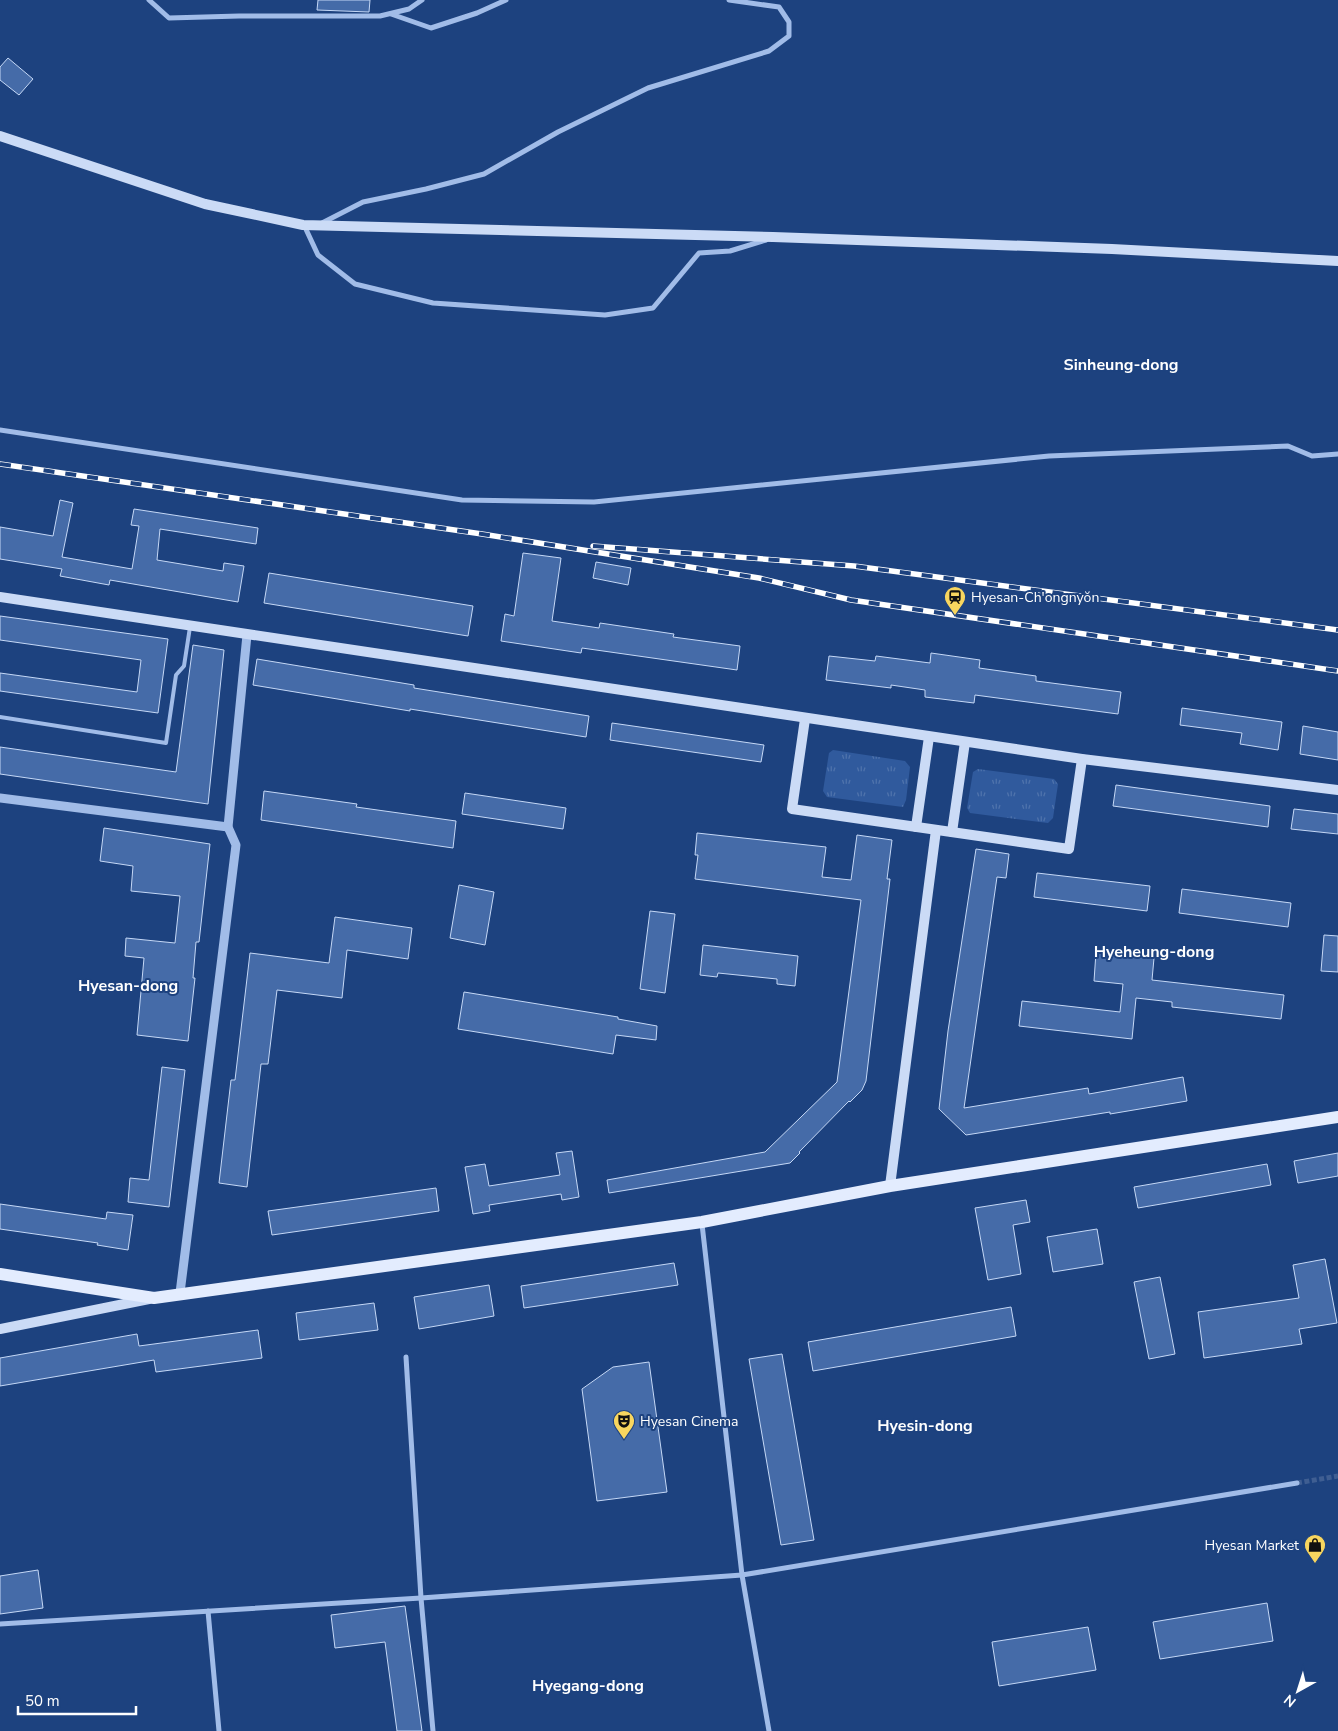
<svg xmlns="http://www.w3.org/2000/svg" width="1338" height="1731" font-family="'Nunito Sans',sans-serif">
<style>
.grass{fill:url(#grass-tufts)}
.building{fill:#456ba8;stroke:#c5d8f6}
.lines{fill:none;stroke-linecap:round;stroke-linejoin:round}
.minor-tunnel{stroke:#3f5e92;stroke-width:5;stroke-dasharray:5 2.5;stroke-linecap:butt}
.service{stroke:#a1bce8;stroke-width:4}
.minor{stroke:#a1bce8;stroke-width:5}
.tertiary{stroke:#a1bce8;stroke-width:9}
.secondary{stroke:#cbdbf6;stroke-width:10}
.primary{stroke:#e3ecfe;stroke-width:12}
.rail-casing{stroke:#fff;stroke-width:5.5}
.rail{stroke:#1d427f;stroke-width:4;stroke-dasharray:11;stroke-linecap:butt}
.labels{text-anchor:middle;stroke-width:4;stroke-linejoin:round;paint-order:stroke}
.poi-label{font-size:14px;fill:#fff;stroke:#1d427f;text-anchor:start}
.quarter-label{font-size:16px;font-weight:bold;fill:#fff;stroke:#1d427f}
</style>
<defs>
<pattern id="grass-tufts" width="24" height="20" patternUnits="userSpaceOnUse" patternTransform="scale(1.25)"><rect width="24" height="20" fill="#305a9d"/><path d="M3 7l-1-3M5 7V3M7 7l1-3M15 17l-1-3M17 17v-4M19 17l1-3" fill="none" stroke="#4f73ac"/></pattern>
</defs>
<rect width="100%" height="100%" fill="#1d427f"/>
<g class="grass">
<polygon points="833,750 905,761 910,767 906,800 903,807 827,797 823,791 829,753"/>
<polygon points="978,769 1054,779 1058,784 1053,818 1048,823 970,813 967,808 973,772"/>
</g>
<g class="building">
<polygon points="318,0 370,0 369,12 317,10"/>
<polygon points="8,58 33,79 19,95 0,80 0,67"/>
<polygon points="60,500 73,503 62,557 132,569 139,526 131,525 134,509 258,528 256,544 160,529 157,560 223,571 224,563 244,566 238,602 110,580 109,585 60,576 62,569 0,559 0,527 53,536"/>
<polygon points="523,553 561,558 552,621 599,628 600,623 674,634 673,637 740,646 737,670 582,648 581,653 501,641 505,614 514,616"/>
<polygon points="596,562 631,568 628,585 593,578"/>
<polygon points="269,573 473,606 468,636 264,603"/>
<polygon points="0,616 168,639 158,713 0,691 0,673 137,692 141,660 0,640"/>
<polygon points="193,645 224,650 208,804 0,774 0,747 176,772"/>
<polygon points="931,653 980,660 979,668 1036,676 1036,681 1121,692 1118,714 975,695 974,703 925,697 925,690 891,685 891,688 826,680 829,656 875,661 876,656 930,663"/>
<polygon points="257,659 414,685 414,688 589,716 586,737 410,709 410,711 253,685"/>
<polygon points="1182,708 1282,722 1278,750 1240,744 1242,733 1180,725"/>
<polygon points="612,723 764,745 761,762 610,740"/>
<polygon points="1303,726 1338,732 1338,760 1300,754"/>
<polygon points="1116,785 1270,806 1268,827 1113,806"/>
<polygon points="264,791 357,804 356,807 456,821 453,848 261,820"/>
<polygon points="465,793 566,808 563,829 462,814"/>
<polygon points="1294,809 1338,814 1338,834 1291,829"/>
<polygon points="104,828 210,844 199,942 196,942 193,978 195,978 188,1041 137,1035 144,958 125,956 126,938 175,943 180,896 131,891 133,866 100,861"/>
<polygon points="697,833 826,847 822,877 851,880 857,835 892,840 887,879 890,879 866,1081 862,1090 850,1102 849,1101 799,1152 800,1153 790,1163 609,1193 607,1180 765,1152 837,1082 861,900 695,879 698,855 695,855"/>
<polygon points="976,849 1009,854 1006,878 997,877 964,1108 1088,1088 1089,1094 1183,1077 1187,1101 1110,1114 1110,1112 966,1135 939,1109 948,1031"/>
<polygon points="1037,873 1150,886 1147,911 1034,897"/>
<polygon points="459,885 494,892 485,945 450,938"/>
<polygon points="1182,889 1291,903 1288,927 1179,913"/>
<polygon points="650,911 675,914 665,993 640,989"/>
<polygon points="335,917 412,928 408,959 347,950 342,998 277,990 268,1064 261,1064 247,1187 219,1183 231,1080 235,1080 250,953 329,963"/>
<polygon points="1324,935 1338,936 1338,972 1321,971"/>
<polygon points="703,945 798,956 795,986 777,984 777,979 718,973 717,977 700,975"/>
<polygon points="1096,952 1154,958 1152,980 1284,995 1281,1019 1172,1007 1172,1002 1136,998 1132,1039 1019,1026 1022,1001 1120,1012 1123,984 1094,981"/>
<polygon points="464,992 618,1017 618,1019 657,1026 656,1040 616,1035 613,1054 458,1029"/>
<polygon points="162,1067 185,1070 169,1207 128,1202 130,1178 149,1180"/>
<polygon points="572,1151 579,1197 562,1200 561,1194 489,1205 490,1211 473,1214 465,1167 485,1164 489,1186 560,1175 556,1153"/>
<polygon points="1338,1153 1338,1176 1298,1183 1294,1161"/>
<polygon points="1267,1164 1271,1185 1138,1208 1134,1187"/>
<polygon points="436,1188 439,1211 272,1235 268,1211"/>
<polygon points="1026,1200 1030,1222 1013,1225 1021,1274 988,1280 975,1208"/>
<polygon points="0,1204 106,1219 107,1212 133,1215 128,1250 97,1245 98,1243 0,1229"/>
<polygon points="1097,1229 1103,1264 1053,1272 1047,1237"/>
<polygon points="1325,1259 1337,1323 1299,1329 1302,1344 1204,1358 1198,1312 1299,1298 1293,1265"/>
<polygon points="674,1263 678,1285 524,1308 521,1286"/>
<polygon points="1160,1277 1175,1354 1149,1359 1134,1282"/>
<polygon points="489,1285 494,1316 419,1329 414,1297"/>
<polygon points="374,1303 378,1330 299,1340 296,1313"/>
<polygon points="1011,1307 1016,1336 813,1371 808,1342"/>
<polygon points="258,1330 262,1358 156,1372 154,1360 0,1386 0,1358 137,1334 139,1346"/>
<polygon points="782,1354 814,1540 781,1545 749,1359"/>
<polygon points="649,1362 667,1492 597,1501 582,1389 613,1367"/>
<polygon points="38,1570 43,1608 0,1614 0,1576"/>
<polygon points="1267,1603 1273,1641 1160,1659 1153,1622"/>
<polygon points="405,1606 422,1731 397,1731 385,1642 335,1648 331,1615"/>
<polygon points="1088,1627 1096,1670 999,1686 992,1642"/>
</g>
<g class="lines">
<polyline class="minor-tunnel" points="1297,1483 1338,1476"/>
<polyline class="service" points="0,717 166,743 176,675 184,666 190,627"/>
<g class="minor">
<polyline points="149,0 169,18 239,16 380,16 409,9 422,0"/>
<polyline points="391,14 431,28 477,13 506,0"/>
<polyline points="322,223 363,202 426,189 484,174 558,132 648,88 769,51 789,36 789,22 779,7 729,0"/>
<polyline points="304,225 318,255 355,284 433,303 605,315 653,308 699,253 730,251 766,240"/>
<polyline points="0,430 462,500 594,502 1049,456 1288,446 1312,456 1338,454"/>
<polyline points="702,1224 742,1575 769,1731"/>
<polyline points="406,1357 421,1598 433,1731"/>
<polyline points="208,1611 219,1731"/>
<polyline points="0,1624 421,1598 742,1575 1297,1483"/>
</g>
<g class="tertiary">
<polyline points="0,798 228,827"/>
<polyline points="180,1293 236,845 228,827 247,635"/>
</g>
<g class="secondary">
<polyline points="0,136 205,204 303,225 773,237 1112,249 1338,261"/>
<polyline points="0,597 1082,759 1338,790"/>
<polyline points="805,719 792,809 1069,849 1082,759"/>
<polyline points="916,827 929,737"/>
<polyline points="952,832 965,742"/>
<polyline points="890,1186 936,830"/>
<polyline points="0,1329 149,1299"/>
</g>
<polyline class="primary" points="0,1274 154,1298 702,1222 890,1186 1338,1117"/>
<g class="rail-casing">
<g id="rail">
<polyline points="0,464 482,534 759,578 851,600 1338,671"/>
<polyline points="593,546 854,566 1338,630"/>
</g>
</g>
<use href="#rail" class="rail"/>
</g>
<defs>
<g id="station-pin" transform="scale(1.125)"><path d="M0 17L-7.5 6A9.5 9.5 0 1 1 7.5 6Z" fill="#f8d65f" stroke="#1d427f"/><path d="M-3-6H3Q5-6 5-4V2Q5 4 3 4L4.5 6H3L1.5 4h-3L-3 6H-4.5L-3 4Q-5 4-5 2V-4Q-5-6-3-6ZM-3.5-4v3h7v-3ZM-3.5 1v1.5H-2V1ZM2 1v1.5H3.5V1Z" fill="#111"/></g>
<g id="theatre-pin" transform="scale(1.125)"><path d="M0 17L-7.5 6A9.5 9.5 0 1 1 7.5 6Z" fill="#f8d65f" stroke="#1d427f"/><path d="M-5-5.5Q0-4 5-5.5V0Q5 5 0 6Q-5 5-5 0ZM-3.3-2.5H-1v1.5H-3.3ZM1-2.5H3.3v1.5H1ZM-2.8 1Q0 5.5 2.8 1Z" fill="#111"/></g>
<g id="shop-pin" transform="scale(1.125)"><path d="M0 17L-7.5 6A9.5 9.5 0 1 1 7.5 6Z" fill="#f8d65f" stroke="#1d427f"/><path d="M-5-2.5h2.3a2.7 3.5 0 0 1 5.4 0H5L5.5 6h-11ZM-1.5-2.5h3a1.5 2.3 0 0 0-3 0Z" fill="#111"/></g>
</defs>
<g fill-rule="evenodd">
<use href="#station-pin" x="955" y="597"/>
<use href="#theatre-pin" x="624" y="1421"/>
<use href="#shop-pin" x="1315" y="1545"/>
</g>
<g class="labels">
<g class="poi-label">
<text x="971" y="602">Hyesan-Ch'ongnyŏn</text>
<text x="640" y="1426">Hyesan Cinema</text>
<text x="1299" y="1550" text-anchor="end">Hyesan Market</text>
</g>
<g class="quarter-label">
<text x="1121" y="370">Sinheung-dong</text>
<text x="1154" y="957">Hyeheung-dong</text>
<text x="128" y="991">Hyesan-dong</text>
<text x="925" y="1431">Hyesin-dong</text>
<text x="588" y="1691">Hyegang-dong</text>
</g>
</g>
<g transform="translate(1298 1691) rotate(219)" stroke="#1d427f" stroke-width="4" paint-order="stroke">
<path d="M0-4L9 19L0 12L-9 19Z" fill="#ffffff"/>
<text y="-8" font-size="14" font-weight="bold" text-anchor="middle" fill="#ffffff">N</text>
</g>
<path d="M18 1706v8h118v-8" fill="none" stroke="#ffffff" stroke-width="2.5"/>
<text x="25" y="1706" font-size="15" fill="#ffffff" stroke="#1d427f" stroke-width="4" paint-order="stroke">50 m</text>
</svg>
